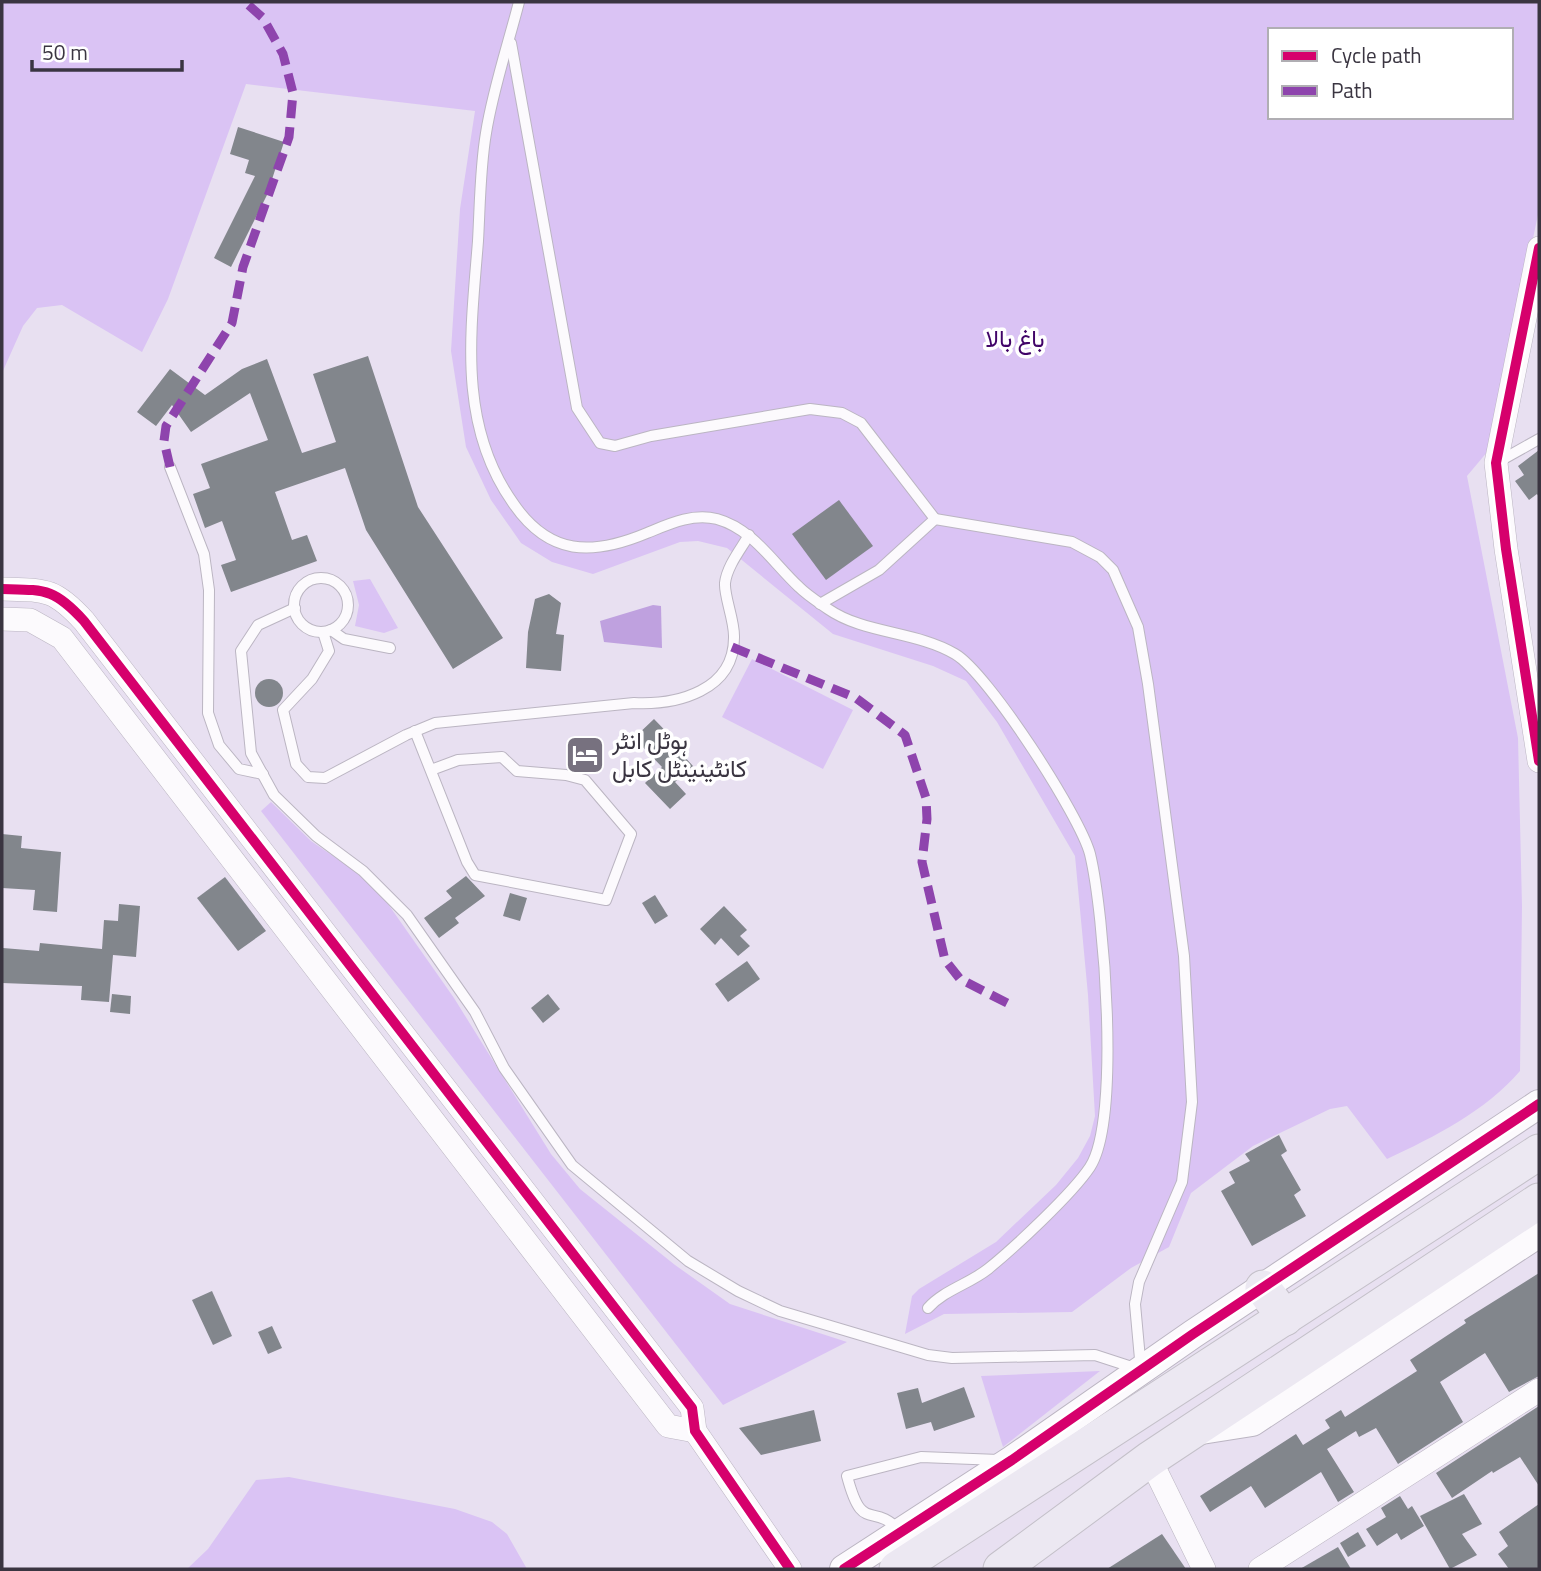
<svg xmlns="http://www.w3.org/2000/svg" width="1541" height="1571" font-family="'Titillium Web',Vazirmatn,sans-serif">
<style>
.green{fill:#dac3f4;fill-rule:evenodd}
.water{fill:#bfa1df}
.building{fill:#82868c}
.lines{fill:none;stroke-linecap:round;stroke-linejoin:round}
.service-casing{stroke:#bbb5c2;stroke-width:12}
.minor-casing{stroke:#bbb5c2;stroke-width:24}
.tertiary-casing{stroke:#bbb5c2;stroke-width:30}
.primary-casing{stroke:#c4c0c9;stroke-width:37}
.service{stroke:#fcfafd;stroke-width:10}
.minor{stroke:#fcfafd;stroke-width:23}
.tertiary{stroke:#fcfafd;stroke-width:28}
.primary{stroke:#ece8f2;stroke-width:35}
.quiet{stroke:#8e44ad;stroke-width:9;stroke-dasharray:18 9;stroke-linecap:butt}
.cycleway-casing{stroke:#fff;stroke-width:15}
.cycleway{stroke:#d6006c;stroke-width:10}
.labels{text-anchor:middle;stroke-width:7;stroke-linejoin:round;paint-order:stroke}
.park-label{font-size:24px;fill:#410468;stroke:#fff}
.poi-label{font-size:24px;fill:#3a3541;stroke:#fff;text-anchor:start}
</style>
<rect width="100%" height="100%" fill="#e8e0f1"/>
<g class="green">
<path d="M2 2H1539V210L1488 451 1467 476 1518 738 1522 906 1520 1071C1486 1111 1434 1137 1387 1159L1347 1106 1330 1109 1253 1146 1191 1193 1169 1247 1131 1268 1072 1312 944 1314 905 1334 912 1296 919 1289 996 1242 1056 1185 1078 1158 1090 1136 1095 1116 1088 995 1075 856 997 722 966 681 933 666 833 634 727 548 698 541 680 542 593 574 552 562 521 543 491 500 466 447 451 351 460 209 475 111 246 84 168 299 142 352 62 305 37 308 23 326 2 373ZM1270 30H1511V117H1270Z"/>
<polygon points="370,579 398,628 384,633 355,626 359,605 353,581"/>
<polygon points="752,659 853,710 823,769 722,717"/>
<polygon points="271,802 311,841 374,884 454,998 551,1154 580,1189 675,1265 730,1304 847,1342 723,1405 261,811"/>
<polygon points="1100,1371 1003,1447 981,1376"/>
<polygon points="289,1477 455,1509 492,1522 507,1534 527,1569 187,1569 208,1549 256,1480"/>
</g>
<polygon class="water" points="653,605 661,606 662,648 604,642 600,621"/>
<g class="building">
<polygon points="238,127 284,142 267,195 231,267 214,258 255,176 245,173 249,160 230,154"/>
<polygon points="368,356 418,507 503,638 453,669 366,530 345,468 275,492 292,540 307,535 317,561 231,592 221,565 236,560 222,521 205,528 193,494 210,488 201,464 268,440 250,393 191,432 172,405 156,426 137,412 170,369 205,395 242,369 267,359 302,453 336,442 313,374"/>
<polygon points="1539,450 1539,497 1537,494 1529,500 1515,481 1524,475 1518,466"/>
<polygon points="839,500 873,546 826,580 792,534"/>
<polygon points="549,594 561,603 556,634 564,635 561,671 526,668 528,632 535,599"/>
<circle cx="269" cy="693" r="14"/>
<polygon points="654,719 684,750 681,753 693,766 675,782 686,794 670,809 645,783 662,767 634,738"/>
<polygon points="2,834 22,836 21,848 61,852 57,912 33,910 35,890 2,888"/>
<polygon points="466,876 485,896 455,918 459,923 439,938 424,918 452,898 446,891"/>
<polygon points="225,877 266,931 238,951 197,898"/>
<polygon points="510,893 527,898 520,921 503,916"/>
<polygon points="655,895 668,916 655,924 642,903"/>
<polygon points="119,904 140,906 136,957 113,955 109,1002 81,1000 82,986 2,983 3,948 39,951 40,943 102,949 104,920 118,921"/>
<polygon points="724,906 747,930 740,936 750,946 738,956 721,938 715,945 700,929"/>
<polygon points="747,961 760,979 728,1002 715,984"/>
<polygon points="112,994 131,996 130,1014 110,1012"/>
<polygon points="548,994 560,1009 543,1023 531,1008"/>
<polygon points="1279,1135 1287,1151 1281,1155 1301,1190 1294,1195 1306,1216 1252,1246 1221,1191 1235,1183 1229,1172 1250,1161 1245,1154"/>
<polygon points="1539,1273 1539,1376 1509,1392 1485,1353 1440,1382 1463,1422 1398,1464 1376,1428 1359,1437 1356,1431 1327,1449 1354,1492 1338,1502 1321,1472 1265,1508 1251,1486 1210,1512 1200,1496 1296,1434 1303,1445 1330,1428 1325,1420 1341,1410 1345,1417 1417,1371 1410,1360 1466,1323 1464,1320"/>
<polygon points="212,1291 232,1336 213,1345 192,1300"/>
<polygon points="272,1326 282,1348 268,1354 258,1332"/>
<polygon points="964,1387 975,1417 934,1431 931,1422 906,1429 897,1393 918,1388 922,1403"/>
<polygon points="1539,1406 1539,1486 1520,1457 1493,1473 1492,1471 1452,1498 1436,1473"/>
<polygon points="814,1410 821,1441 761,1455 739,1428"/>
<polygon points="1464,1494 1482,1524 1462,1534 1477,1555 1450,1569 1420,1516"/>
<polygon points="1400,1496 1408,1509 1412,1506 1424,1526 1401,1540 1397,1533 1377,1546 1366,1529 1386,1517 1381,1508"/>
<polygon points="1539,1504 1539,1569 1509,1569 1498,1554 1508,1546 1499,1532"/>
<polygon points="1358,1532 1366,1546 1348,1557 1340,1543"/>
<polygon points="1162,1534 1186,1569 1107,1569"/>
<polygon points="1338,1547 1351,1569 1300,1569"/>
</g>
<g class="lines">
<g class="service-casing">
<g id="service">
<path d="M519 2C508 45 493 89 486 133 480 168 480 206 478 241 471 331 457 424 513 503 549 556 592 556 647 533 669 524 692 513 717 519 753 529 773 563 799 587 807 595 818 602 828 609 864 634 916 631 955 654 988 673 1080 816 1090 854 1104 912 1121 1119 1090 1167 1072 1194 1015 1247 988 1269 969 1284 944 1290 928 1308"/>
<polyline points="511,43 577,408 600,443 615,446 651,436 810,409 842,413 861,423 935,519 879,570 820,604"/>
<polyline points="1498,462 1539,439"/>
<polyline points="170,467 204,554 209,590 208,713 219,745 239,769 263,774"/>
<circle cx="321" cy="605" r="27"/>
<polyline points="295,608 258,625 241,651 251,753 274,795 316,836 363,871 407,915 475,1012 504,1068 572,1165 688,1261 738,1291 780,1311 928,1355 952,1358 1095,1355 1141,1370 1135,1304 1139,1282 1182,1182 1192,1102 1184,956 1148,684 1138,627 1113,570 1100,557 1072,542 935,519"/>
<polyline points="331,630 344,639 390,648"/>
<path d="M323 632 329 651 312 679 283 710 296 764 308 777 325 778 406 735 435 723 634 703C677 705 735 691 734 636 734 619 724 596 725 583 727 566 741 549 749 535"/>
<polyline points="415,731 467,862 475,875 606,900 631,834 585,780 566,775 517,771 502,757 458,760 431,770"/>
<path d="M900 1531C871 1500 863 1536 847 1476L921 1457 999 1460"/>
</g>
</g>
<g class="minor-casing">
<g id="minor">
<polyline points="1539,248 1496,463 1506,549 1539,761"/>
<path d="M2 589C45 590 54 588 84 621L692 1408 695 1431 790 1569"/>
<polyline points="2,619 30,620 62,638 668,1426 695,1431"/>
<polyline points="1150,1459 1204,1569"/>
<polyline points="1260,1569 1539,1390"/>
</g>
</g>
<g class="tertiary-casing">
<g id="tertiary">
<polyline points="1195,1431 1252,1422 1539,1233"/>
<polyline points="844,1569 1012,1460 1193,1334 1539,1104"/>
</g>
</g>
<g class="primary-casing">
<g id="primary">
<polyline points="1263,1288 1285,1318"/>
<polyline points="897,1569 1539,1152"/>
<polyline points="1001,1569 1150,1459 1539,1201"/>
</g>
</g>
<use href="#service" class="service"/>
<use href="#minor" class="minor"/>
<use href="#tertiary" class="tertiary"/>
<use href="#primary" class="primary"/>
<g class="quiet">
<polyline points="170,467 164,441 166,426 232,323 243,267 289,137 293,93 283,54 263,18 245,2"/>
<polyline points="732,647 856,698 905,735 926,798 927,819 922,862 945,960 960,979 1009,1004"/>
</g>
<g class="cycleway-casing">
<g id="cycleway">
<polyline points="1539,248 1496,463 1506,549 1539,761"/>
<path d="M2 589C45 590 54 588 84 621L692 1408 695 1431 790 1569"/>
<polyline points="844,1569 1012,1460 1193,1334 1539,1104"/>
</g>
</g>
<use href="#cycleway" class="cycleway"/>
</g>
<defs>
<g id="hotel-square" transform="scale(2.0125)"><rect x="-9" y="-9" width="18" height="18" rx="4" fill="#77717f" stroke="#fff"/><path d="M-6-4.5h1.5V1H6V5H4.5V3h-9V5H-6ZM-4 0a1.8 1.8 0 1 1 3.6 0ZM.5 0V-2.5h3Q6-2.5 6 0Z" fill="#fff"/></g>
</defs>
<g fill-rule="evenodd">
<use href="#hotel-square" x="585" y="755"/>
</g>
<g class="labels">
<g class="park-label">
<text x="1015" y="347">باغ بالا</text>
</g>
<g class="poi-label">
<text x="612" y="749">ہوٹل انٹر<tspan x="612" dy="28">کانٹینینٹل کابل</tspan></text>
</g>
</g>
<rect width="1541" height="1571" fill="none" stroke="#3a3541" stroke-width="7"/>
<rect x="1268" y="28" width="245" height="91" fill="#ffffff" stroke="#b0aeb3" stroke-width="2"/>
<rect x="1282" y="51" width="35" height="10" fill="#d6006c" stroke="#b0aeb3" stroke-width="2"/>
<text x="1331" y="63" font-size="21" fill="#3a3541">Cycle path</text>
<rect x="1282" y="86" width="35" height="10" fill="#8e44ad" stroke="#b0aeb3" stroke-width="2"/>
<text x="1331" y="98" font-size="21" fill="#3a3541">Path</text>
<path d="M32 60v10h150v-10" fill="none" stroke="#3a3541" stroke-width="3.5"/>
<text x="42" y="60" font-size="21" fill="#3a3541" stroke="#ffffff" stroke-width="5" paint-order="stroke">50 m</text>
</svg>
